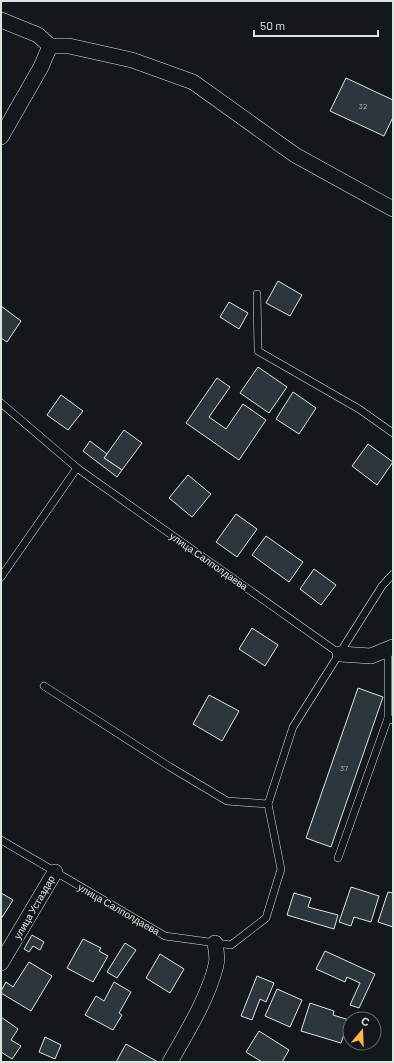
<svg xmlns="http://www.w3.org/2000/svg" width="394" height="1063" font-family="Barlow,sans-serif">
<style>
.building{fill:#2c363c;stroke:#d8e6dc}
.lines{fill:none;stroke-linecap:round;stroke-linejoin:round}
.service-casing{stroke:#d8e6dc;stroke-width:8}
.minor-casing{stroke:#d8e6dc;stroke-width:16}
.service{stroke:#14181c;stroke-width:7}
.minor{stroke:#14181c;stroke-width:15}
.labels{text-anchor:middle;stroke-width:3;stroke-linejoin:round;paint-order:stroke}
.number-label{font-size:8px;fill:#adbab4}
.street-label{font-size:10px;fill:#d8e6dc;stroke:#14181c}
</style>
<rect width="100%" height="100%" fill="#14181c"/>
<g class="building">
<polygon points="346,78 393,100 393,117 384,136 330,111"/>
<polygon points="278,281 302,295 290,316 266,303"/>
<polygon points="229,302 248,313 239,329 220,317"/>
<polygon points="1,306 21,321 7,342 1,338"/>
<polygon points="258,367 287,387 269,413 240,393"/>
<polygon points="217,378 230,387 209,417 226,429 243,404 266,420 239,460 186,423"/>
<polygon points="293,392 316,408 299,434 276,419"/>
<polygon points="61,395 83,411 68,430 47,415"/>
<polygon points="124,430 142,443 122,470 104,458"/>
<polygon points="90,441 107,454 104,458 122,470 117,477 83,451"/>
<polygon points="368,444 393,462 377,485 352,466"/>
<polygon points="188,475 211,494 192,517 169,498"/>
<polygon points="236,514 257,529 237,557 216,542"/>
<polygon points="266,536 303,562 289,582 252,555"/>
<polygon points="314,569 336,585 321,605 300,589"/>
<polygon points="252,628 278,645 265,666 239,649"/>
<polygon points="358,688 383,697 331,847 306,838"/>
<polygon points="209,695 239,711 222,741 193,724"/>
<polygon points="351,887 379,896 371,922 354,917 351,926 339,922"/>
<polygon points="388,892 393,893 393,927 378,922"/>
<polygon points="1,893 13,900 1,919"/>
<polygon points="294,893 311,898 308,907 338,915 334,929 287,915"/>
<polygon points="32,935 44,942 40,950 33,946 29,952 24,949"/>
<polygon points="83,939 101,948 99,951 108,956 93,982 67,968"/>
<polygon points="125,943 136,950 117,978 107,972"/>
<polygon points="325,951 375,974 359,1008 350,1005 360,983 347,977 345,982 316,969"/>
<polygon points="160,954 184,969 170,993 146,978"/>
<polygon points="29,962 52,976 31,1011 1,993 1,991 6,982 13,987"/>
<polygon points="257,976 274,983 266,1002 260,999 252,1020 241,1016"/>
<polygon points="114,982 131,992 119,1013 122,1015 113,1030 85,1015 96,996 104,1001"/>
<polygon points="277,989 302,1000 290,1027 265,1016"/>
<polygon points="310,1003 334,1011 333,1015 349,1020 341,1043 301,1031"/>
<polygon points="1,1017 18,1029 11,1040 21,1046 12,1059 1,1052"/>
<polygon points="259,1031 289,1050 282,1062 262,1062 246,1052"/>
<polygon points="45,1037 61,1045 55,1059 39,1052"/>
<polygon points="126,1044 158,1062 116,1062"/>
</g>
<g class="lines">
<g class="service-casing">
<g id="service">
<polyline points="257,294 258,351 359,409 393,433"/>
<polyline points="1,403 77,468 340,654"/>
<polyline points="1,577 77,468"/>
<polyline points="388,650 388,718 393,720"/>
<polyline points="44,686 170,767 227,801 268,804"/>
<polyline points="1,840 165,936 231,945 266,918 281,869 268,804 293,727 382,586 393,574"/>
<polyline points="338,858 388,718"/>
</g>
</g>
<g class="minor-casing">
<g id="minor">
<polyline points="1,20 38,35 50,46 41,67 1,137"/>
<polyline points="50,46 69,46 132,60 193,82 295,155 393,209"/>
<polyline points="340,654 371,656 393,647"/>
<polyline points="1,963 55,872"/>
<path d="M170 1062C186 1034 209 996 216 965 218 958 216 950 215 943"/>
</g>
</g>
<use href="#service" class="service"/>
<use href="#minor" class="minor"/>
</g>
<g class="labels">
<g class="number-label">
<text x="363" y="109">32</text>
<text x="344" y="771">37</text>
</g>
<g class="street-label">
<text transform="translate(209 561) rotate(35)" y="4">улица Салполдаева</text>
<text transform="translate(34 907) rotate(-60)" y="4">улица Устаздар</text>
<text transform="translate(119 909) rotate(30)" y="4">улица Салполдаева</text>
</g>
</g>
<rect width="394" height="1063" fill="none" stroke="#d8e6dc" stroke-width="4"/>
<g transform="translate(362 1031) rotate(19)"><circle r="19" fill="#14181c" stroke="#626a69"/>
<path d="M0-3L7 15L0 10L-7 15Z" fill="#ffb74d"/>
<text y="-6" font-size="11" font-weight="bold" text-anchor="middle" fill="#d8e6dc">С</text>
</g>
<path d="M254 30v6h124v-6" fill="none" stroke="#d8e6dc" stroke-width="2"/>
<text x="260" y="30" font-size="12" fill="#d8e6dc" stroke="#14181c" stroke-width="3" paint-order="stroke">50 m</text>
</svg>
